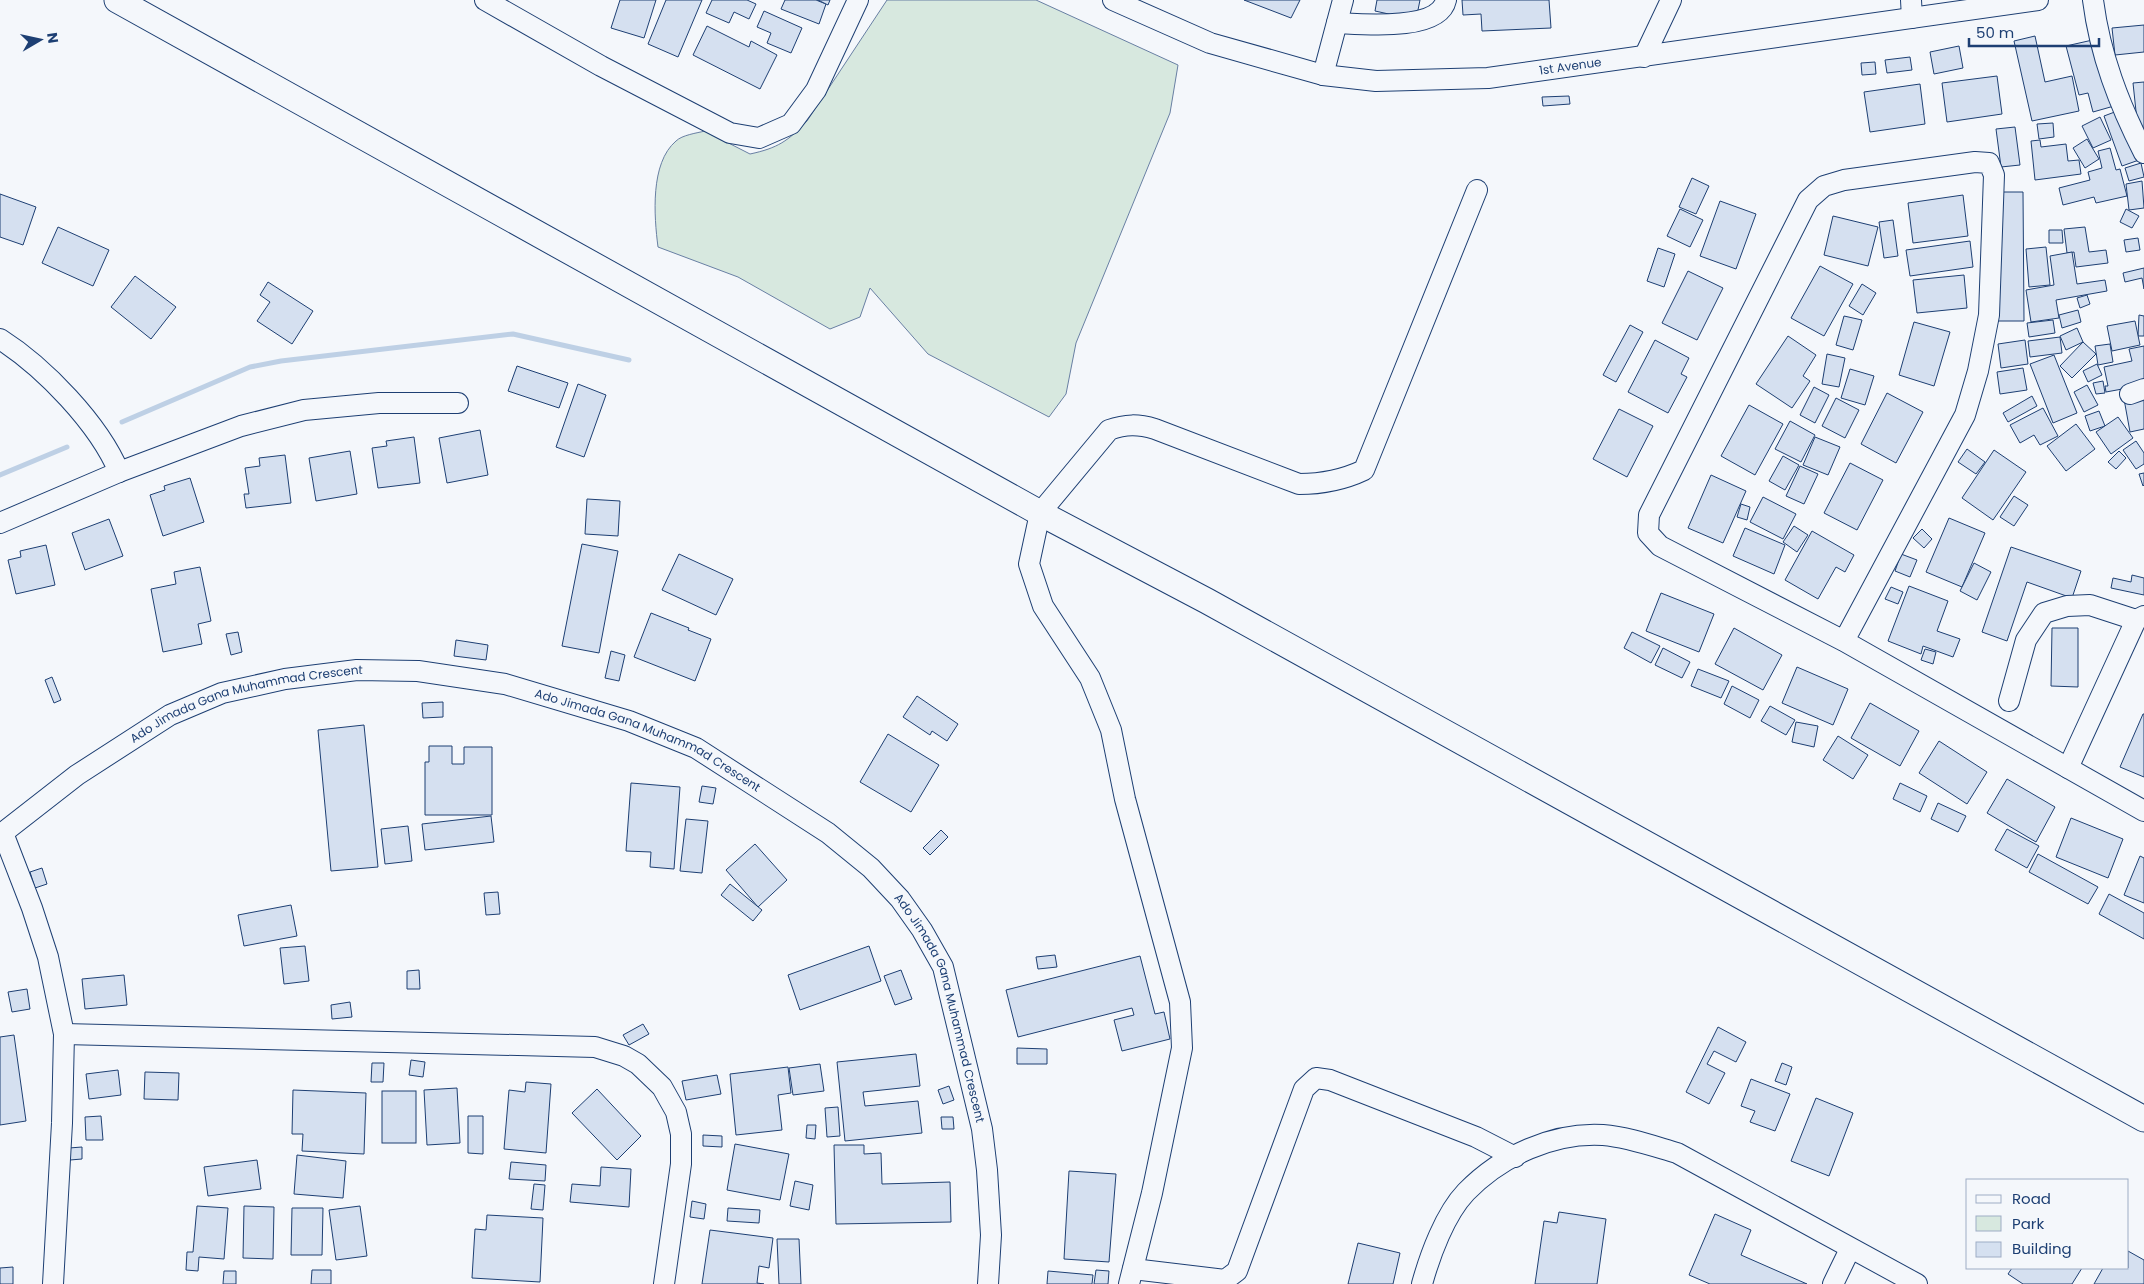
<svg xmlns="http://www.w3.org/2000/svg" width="2144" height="1284" font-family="Poppins,sans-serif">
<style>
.green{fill:#d7e8df;stroke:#687fa3}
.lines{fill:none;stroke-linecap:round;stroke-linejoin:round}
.stream{stroke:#bed0e5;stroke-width:5}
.building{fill:#d5e0f0;stroke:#1d3f73}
.minor-casing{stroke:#1d3f73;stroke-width:22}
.major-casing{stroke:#1d3f73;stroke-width:27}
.minor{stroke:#f4f7fb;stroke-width:20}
.major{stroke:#f4f7fb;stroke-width:25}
.labels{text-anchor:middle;stroke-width:4;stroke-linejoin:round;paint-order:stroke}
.street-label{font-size:12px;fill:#1d3f73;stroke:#f4f7fb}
</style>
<rect width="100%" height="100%" fill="#f4f7fb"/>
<path class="green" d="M887 0H1036L1178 65 1170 113 1076 343 1066 394 1049 417 928 354 870 288 860 317 830 329 738 277 658 247C654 216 650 163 676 141 682 135 697 133 705 131L750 154C778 148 788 141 807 121Z"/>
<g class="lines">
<g class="stream">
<polyline points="122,422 250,367 281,361 513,334 629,360"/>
<polyline points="0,475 67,447"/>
</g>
</g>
<g class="building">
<polygon points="620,0 656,0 644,38 611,28"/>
<polygon points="666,0 702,0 678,57 648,44"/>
<polygon points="712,0 747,0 756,4 749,19 734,12 729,23 706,13"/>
<polygon points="785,0 816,0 826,4 819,24 781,9"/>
<polygon points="818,0 830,0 828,5"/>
<polygon points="1244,0 1300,0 1291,18"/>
<polygon points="1377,0 1420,0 1416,20 1375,11"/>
<polygon points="1462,0 1549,0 1551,28 1482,31 1481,14 1463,15"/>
<polygon points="764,11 802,28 791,53 767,43 771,33 757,27"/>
<polygon points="2144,25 2144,52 2115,55 2112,28"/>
<polygon points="707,26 749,47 751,41 777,55 760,89 693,55"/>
<polygon points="2035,36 2045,82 2072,76 2079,111 2032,121 2014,41"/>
<polygon points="2097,39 2114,106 2093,112 2088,93 2079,95 2066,46"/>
<polygon points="1959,46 1963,68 1934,74 1930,52"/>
<polygon points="1910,57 1912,70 1887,73 1885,60"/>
<polygon points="1875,62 1876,74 1862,75 1861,63"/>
<polygon points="1997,76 2002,114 1947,122 1942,83"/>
<polygon points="2144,82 2144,134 2138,130 2133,83"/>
<polygon points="1920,84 1925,124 1870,132 1864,92"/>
<polygon points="1569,96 1570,104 1543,106 1542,97"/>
<polygon points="2120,110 2139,160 2122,166 2104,116"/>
<polygon points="2100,117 2111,140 2093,148 2082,126"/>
<polygon points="2053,123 2054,137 2039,139 2037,124"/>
<polygon points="2015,127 2020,165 2001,167 1996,129"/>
<polygon points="2087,139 2099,159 2085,168 2073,148"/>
<polygon points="2040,140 2041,147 2066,144 2068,161 2079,160 2081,174 2035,180 2031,141"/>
<polygon points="2110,148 2116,170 2120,169 2127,196 2096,203 2094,197 2063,205 2059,188 2090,180 2088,172 2102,168 2098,151"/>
<polygon points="2141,163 2144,177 2129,181 2125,168"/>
<polygon points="1692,178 1709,186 1696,214 1679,207"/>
<polygon points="2142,181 2144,208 2129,210 2126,184"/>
<polygon points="1996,192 2023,192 2024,321 1996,321"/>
<polygon points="0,194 36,207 23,245 0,237"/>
<polygon points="1963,195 1968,236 1913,243 1908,203"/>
<polygon points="1720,201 1756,214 1736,269 1700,256"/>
<polygon points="1680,209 1703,220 1690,247 1667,236"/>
<polygon points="2126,209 2139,216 2132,228 2120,222"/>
<polygon points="1833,216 1878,227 1868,266 1824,255"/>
<polygon points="1893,220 1898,256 1884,258 1879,222"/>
<polygon points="58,227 109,250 93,286 42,263"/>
<polygon points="2085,227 2089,252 2106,250 2108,263 2076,267 2074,252 2067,253 2064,229"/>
<polygon points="2049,230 2062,230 2063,243 2049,243"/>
<polygon points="2138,238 2140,250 2126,252 2124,240"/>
<polygon points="1970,241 1973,267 1910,276 1906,250"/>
<polygon points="2046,247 2050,285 2029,287 2026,249"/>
<polygon points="1658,248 1675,254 1664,287 1647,281"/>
<polygon points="2072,252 2077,284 2105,280 2107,291 2056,300 2059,318 2031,322 2026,290 2054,285 2050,256"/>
<polygon points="1820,266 1853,284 1824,336 1791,318"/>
<polygon points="2144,268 2144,289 2142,278 2125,282 2123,273"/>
<polygon points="1688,271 1723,288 1697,340 1662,323"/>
<polygon points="1964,275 1967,308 1917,313 1913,280"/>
<polygon points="135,276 176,307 151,339 111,307"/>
<polygon points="268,282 313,311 292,344 257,321 270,302 260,295"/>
<polygon points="1862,284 1876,293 1863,315 1849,306"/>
<polygon points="2087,295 2090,304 2080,308 2077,298"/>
<polygon points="2078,310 2081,322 2062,328 2059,315"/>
<polygon points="2139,315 2144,316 2144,336 2138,336"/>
<polygon points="1844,316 1862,320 1853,350 1836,345"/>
<polygon points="2053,320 2055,333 2029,337 2027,323"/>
<polygon points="2135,321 2140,345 2112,351 2107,326"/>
<polygon points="1914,322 1950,332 1934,386 1899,375"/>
<polygon points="1630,325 1643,332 1616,382 1603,375"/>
<polygon points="2077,328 2083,342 2066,350 2060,336"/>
<polygon points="1788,336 1816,355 1803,376 1810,381 1792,408 1756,384"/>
<polygon points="2060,337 2062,353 2030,357 2028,341"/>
<polygon points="1655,340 1689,358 1681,374 1687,377 1668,413 1628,392"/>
<polygon points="2025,340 2028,364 2001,368 1998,344"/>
<polygon points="2083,342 2096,354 2072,378 2060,366"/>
<polygon points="2110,344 2113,362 2098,365 2095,346"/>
<polygon points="2144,346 2144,385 2106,392 2105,386 2108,386 2104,367 2132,361 2129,349"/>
<polygon points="1827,354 1845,358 1839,387 1822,384"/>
<polygon points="2054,355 2077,413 2053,423 2030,364"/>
<polygon points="2097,364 2102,375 2088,382 2083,371"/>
<polygon points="517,366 568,383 559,408 508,391"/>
<polygon points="2023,368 2027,390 2000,394 1997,372"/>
<polygon points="1850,369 1874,376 1865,405 1841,398"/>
<polygon points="2103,381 2105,393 2096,394 2093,383"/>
<polygon points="578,384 606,395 584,457 556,447"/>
<polygon points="2087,385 2098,405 2084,412 2074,392"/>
<polygon points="1814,387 1829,395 1815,423 1800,415"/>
<polygon points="1887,393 1923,412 1896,463 1861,444"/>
<polygon points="2144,395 2144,429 2130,432 2124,399"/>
<polygon points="2032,396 2037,406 2008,422 2003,413"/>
<polygon points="1836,398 1859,410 1845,438 1822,426"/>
<polygon points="1749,405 1783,424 1755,475 1721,456"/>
<polygon points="2043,408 2058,436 2040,445 2034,435 2020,443 2010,425"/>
<polygon points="1619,409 1653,426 1627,477 1593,459"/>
<polygon points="2099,411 2105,426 2090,431 2085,416"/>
<polygon points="2118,417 2133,438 2111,454 2096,432"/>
<polygon points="1790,421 1815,435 1801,462 1775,449"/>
<polygon points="2076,424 2095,449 2066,471 2047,446"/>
<polygon points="480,430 488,475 447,483 439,438"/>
<polygon points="414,437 420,483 378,488 372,448 387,446 386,441"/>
<polygon points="1815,437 1840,447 1828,475 1803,465"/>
<polygon points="2136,441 2144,453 2144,464 2136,469 2123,450"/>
<polygon points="1967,449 1985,462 1976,474 1958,462"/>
<polygon points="1994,450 2026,472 1993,520 1962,498"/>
<polygon points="350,451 357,494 316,501 309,458"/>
<polygon points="2119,451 2126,458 2116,469 2108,462"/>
<polygon points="285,455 291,503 246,508 244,494 249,494 245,468 260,466 259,458"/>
<polygon points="1783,456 1799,465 1785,490 1769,481"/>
<polygon points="1850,463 1883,480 1857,530 1824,513"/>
<polygon points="1800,466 1818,474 1804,504 1786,496"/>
<polygon points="2144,473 2144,485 2143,486 2139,474"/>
<polygon points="1711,475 1746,491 1723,543 1688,528"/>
<polygon points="190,478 204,522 163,536 150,495 165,490 164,486"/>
<polygon points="2014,496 2028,505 2014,526 2000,517"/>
<polygon points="1763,497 1796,514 1783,539 1750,522"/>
<polygon points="587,499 620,501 618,536 585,534"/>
<polygon points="1741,504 1750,507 1747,520 1737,517"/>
<polygon points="1949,518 1985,533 1962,587 1926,572"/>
<polygon points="109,519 123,556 85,570 72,533"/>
<polygon points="1794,526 1808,535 1797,552 1783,542"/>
<polygon points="1745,528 1785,545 1774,574 1733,556"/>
<polygon points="1922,529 1932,539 1924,548 1913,538"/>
<polygon points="1812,531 1854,555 1845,572 1836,567 1818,599 1785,580"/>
<polygon points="582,544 618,551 599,653 562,646"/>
<polygon points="46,545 55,585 16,594 8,560 21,557 20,551"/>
<polygon points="2011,547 2081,571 2072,598 2027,582 2007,641 1982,632"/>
<polygon points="679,554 733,579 716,615 662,590"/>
<polygon points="1901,554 1917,560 1910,577 1895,571"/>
<polygon points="1974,563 1991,572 1977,600 1960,591"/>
<polygon points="200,567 211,621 198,624 202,644 163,652 151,589 176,584 174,572"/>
<polygon points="2132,575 2144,578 2144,595 2111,588 2113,578 2131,582"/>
<polygon points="1909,586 1948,601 1937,631 1960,639 1953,657 1923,646 1921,654 1888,641"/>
<polygon points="1891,587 1903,592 1898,604 1885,599"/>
<polygon points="1661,593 1714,614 1699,652 1646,631"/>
<polygon points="651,613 689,628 688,630 711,639 695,681 634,657"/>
<polygon points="1734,628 1782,655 1763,690 1715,664"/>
<polygon points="2052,628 2078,628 2078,687 2051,686"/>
<polygon points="238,632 242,652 231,655 226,634"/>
<polygon points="1632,632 1660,646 1651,663 1624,648"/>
<polygon points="456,640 488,645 486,660 454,656"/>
<polygon points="1663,648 1690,662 1682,678 1655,665"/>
<polygon points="1925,649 1936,652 1933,664 1921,660"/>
<polygon points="611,651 625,655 619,681 605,678"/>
<polygon points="1797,667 1848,689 1833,725 1782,703"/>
<polygon points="1698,669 1729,681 1721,698 1691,686"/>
<polygon points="52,677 61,700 54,703 45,680"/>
<polygon points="1732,686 1759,700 1750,718 1724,704"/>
<polygon points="917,696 958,724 947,741 932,731 930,735 903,717"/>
<polygon points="443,702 443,717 423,718 422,703"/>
<polygon points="1870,703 1919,731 1900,766 1851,738"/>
<polygon points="1770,706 1795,720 1786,735 1761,721"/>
<polygon points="2143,714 2144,714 2144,777 2120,767"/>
<polygon points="1796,722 1818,726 1814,747 1792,742"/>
<polygon points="364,725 378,867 331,871 318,730"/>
<polygon points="888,734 939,765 911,812 860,782"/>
<polygon points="1838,736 1868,755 1853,779 1823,760"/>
<polygon points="1939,741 1987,772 1967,804 1919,773"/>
<polygon points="429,746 452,746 452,764 464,764 464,747 492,747 492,815 425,815 425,762 429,762"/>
<polygon points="2007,779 2055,807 2036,842 1987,813"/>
<polygon points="631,783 680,787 674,869 650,867 651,852 626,851"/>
<polygon points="1900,783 1927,796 1920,812 1893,799"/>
<polygon points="702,786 716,788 713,804 699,802"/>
<polygon points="1938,803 1966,816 1958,832 1931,819"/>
<polygon points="491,816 494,842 425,850 422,824"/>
<polygon points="2071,818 2123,839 2108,878 2056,857"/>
<polygon points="686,819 708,821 702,873 680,871"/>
<polygon points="408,826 412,861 385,864 381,829"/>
<polygon points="2007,829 2039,846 2027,868 1995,850"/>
<polygon points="941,830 948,837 930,855 923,848"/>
<polygon points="755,844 787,880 758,907 726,870"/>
<polygon points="2038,854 2098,887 2088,904 2029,872"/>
<polygon points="2140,856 2144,858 2144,903 2124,895"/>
<polygon points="42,868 47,884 35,888 30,872"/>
<polygon points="730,884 762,910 753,921 721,895"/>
<polygon points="498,892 500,914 486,915 484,893"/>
<polygon points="2109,894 2144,913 2144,939 2099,914"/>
<polygon points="291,905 297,936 244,946 238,915"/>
<polygon points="305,946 309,981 284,984 280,948"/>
<polygon points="869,946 881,981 800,1010 788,975"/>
<polygon points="1055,955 1057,967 1038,969 1036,957"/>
<polygon points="1140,956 1155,1014 1164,1012 1170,1039 1122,1051 1114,1020 1134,1015 1132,1008 1018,1037 1006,990"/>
<polygon points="419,970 420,989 407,989 407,971"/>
<polygon points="901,970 912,999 895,1005 884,976"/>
<polygon points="124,975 127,1005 85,1009 82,979"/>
<polygon points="27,989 30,1009 12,1012 8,992"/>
<polygon points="350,1002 352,1017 332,1019 331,1005"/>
<polygon points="643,1024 649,1034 629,1045 623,1035"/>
<polygon points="1718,1027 1746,1042 1736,1062 1714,1051 1707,1064 1725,1073 1709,1104 1686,1092"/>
<polygon points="14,1035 26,1121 0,1125 0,1037"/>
<polygon points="1017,1048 1047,1049 1047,1064 1017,1064"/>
<polygon points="916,1054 920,1086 863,1092 865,1106 918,1101 922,1133 845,1141 837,1062"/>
<polygon points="411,1060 425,1062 423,1077 409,1075"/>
<polygon points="372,1063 384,1063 383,1082 371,1082"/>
<polygon points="1782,1063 1792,1067 1786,1085 1775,1081"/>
<polygon points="820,1064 824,1091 793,1095 789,1068"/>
<polygon points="788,1067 791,1093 778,1095 782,1130 736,1135 730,1074"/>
<polygon points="118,1070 121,1095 89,1099 86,1074"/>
<polygon points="145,1072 179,1073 178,1100 144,1099"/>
<polygon points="717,1075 721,1094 686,1100 682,1081"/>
<polygon points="1751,1079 1790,1094 1775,1131 1750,1122 1755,1111 1741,1106"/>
<polygon points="526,1082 551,1084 546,1153 504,1149 509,1090 525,1092"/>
<polygon points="949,1086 954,1100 943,1104 938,1090"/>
<polygon points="457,1088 460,1143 427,1145 424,1090"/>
<polygon points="597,1089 641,1136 617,1160 572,1113"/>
<polygon points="293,1090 366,1093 364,1154 302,1151 303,1134 292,1134"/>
<rect x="382" y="1091" width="34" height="52"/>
<polygon points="1816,1098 1853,1113 1829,1176 1791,1161"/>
<polygon points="838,1107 840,1136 827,1137 825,1108"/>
<polygon points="101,1116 103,1140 86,1140 85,1117"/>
<polygon points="468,1116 483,1116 483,1154 468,1153"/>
<polygon points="941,1117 953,1117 954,1129 942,1129"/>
<polygon points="807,1125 816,1125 815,1139 806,1138"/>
<polygon points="703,1135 722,1136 722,1147 703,1146"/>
<polygon points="735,1144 789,1154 780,1200 727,1190"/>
<polygon points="834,1145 864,1145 864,1154 881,1153 882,1184 950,1182 951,1222 836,1224"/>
<polygon points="82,1147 82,1159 70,1160 69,1148"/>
<polygon points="297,1155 346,1161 343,1198 294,1194"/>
<polygon points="257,1160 261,1189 208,1196 204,1167"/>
<polygon points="511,1162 546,1165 545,1181 509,1179"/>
<polygon points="601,1167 631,1169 629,1207 570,1202 572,1184 600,1186"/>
<polygon points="1069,1171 1116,1174 1109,1262 1064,1259"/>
<polygon points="795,1181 813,1185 809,1210 790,1206"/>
<polygon points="534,1184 545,1185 543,1210 531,1209"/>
<polygon points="692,1201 706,1204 704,1219 690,1217"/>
<polygon points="197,1206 228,1208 224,1259 199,1257 198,1271 186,1270 187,1252 193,1252"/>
<polygon points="244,1206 274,1207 273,1259 243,1258"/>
<polygon points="360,1206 367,1256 336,1260 329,1210"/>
<polygon points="292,1208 323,1208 322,1255 291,1255"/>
<polygon points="728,1208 760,1210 759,1223 727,1221"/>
<polygon points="1559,1212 1606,1219 1597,1284 1535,1284 1544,1221 1557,1223"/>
<polygon points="1715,1214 1751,1230 1741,1255 1807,1284 1710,1284 1689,1275"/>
<polygon points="487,1215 543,1218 540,1282 472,1278 475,1229 486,1230"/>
<polygon points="710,1230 773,1238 769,1268 759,1266 757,1283 764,1284 702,1284"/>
<polygon points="777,1239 799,1239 801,1284 779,1284"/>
<polygon points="1358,1243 1400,1253 1393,1284 1348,1284"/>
<polygon points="2128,1251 2144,1260 2144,1284 2094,1284 2103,1268 2128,1268"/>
<polygon points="13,1267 13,1284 0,1284 0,1268"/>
<polygon points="2012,1268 2082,1268 2072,1284 2023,1284 2008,1274"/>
<polygon points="312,1270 331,1270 331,1284 311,1284"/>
<polygon points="1096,1270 1109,1271 1108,1284 1094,1284"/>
<polygon points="224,1271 236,1271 236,1284 223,1284"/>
<polygon points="1048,1271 1093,1275 1092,1284 1047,1284"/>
</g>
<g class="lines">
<g class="minor-casing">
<g id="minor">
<polyline points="485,0 601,66 730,133 759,138 791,124 816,90 858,0"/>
<path id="s1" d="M1113 0 1210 43 1323 75 1376 81 1488 78 2038 0"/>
<polyline points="1911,0 1912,18"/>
<path d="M2093 0C2100 55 2119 104 2144 153"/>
<path d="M1337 23C1362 24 1439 32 1446 0"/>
<polyline points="1644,57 1671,0"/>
<polyline points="1323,75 1343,0"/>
<path d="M0 339C44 367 99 424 119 472"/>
<polyline points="2130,394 2144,389"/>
<polyline points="0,523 119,472 241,426 304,410 379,403 458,403"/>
<polyline points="1844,641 1965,415 1978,371 1989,315 1994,175 1989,163 1975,162 1844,180 1824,186 1808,200 1649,515 1648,533 1660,546 1844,641 2144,811"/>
<polyline points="2009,701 2026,640 2044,613 2067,606 2090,605 2136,620"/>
<polyline points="2068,768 2136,620 2144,616"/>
<polyline points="3,833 32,908 48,957 64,1034 62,1123 53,1284"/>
<path id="s2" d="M0 835 77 775 170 715 222 693 285 679 357 670 418 671 505 684 629 721 696 748 828 833 871 868 900 899 922 930 943 967 982 1129 987 1170 991 1235 988 1284"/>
<polyline points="64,1034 595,1047 624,1056 638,1064 662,1087 676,1112 681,1134 681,1164 664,1284"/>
<polyline points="1133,1269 1225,1280 1237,1271 1304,1089 1316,1078 1330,1080 1476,1137 1515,1157"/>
<path d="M1129 1284 1152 1193 1182 1048 1180 1002 1125 799 1111 730 1090 678 1043 606 1029 564 1040 513 1109 430C1126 424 1138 424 1155 429L1299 484C1323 484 1343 480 1364 470L1477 190"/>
<path d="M1422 1284C1430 1255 1445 1214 1466 1192 1501 1156 1553 1132 1603 1135 1628 1137 1653 1146 1677 1153L1917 1284"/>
<polyline points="1833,1284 1850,1249"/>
</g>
</g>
<g class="major-casing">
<polyline id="major" points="117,0 1040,513 1207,601 2144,1119"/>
</g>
<use href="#minor" class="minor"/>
<use href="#major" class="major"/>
</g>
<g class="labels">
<g class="street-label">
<text dy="4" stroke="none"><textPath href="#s1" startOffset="472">1st Avenue</textPath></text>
<text dy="4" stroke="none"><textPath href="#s2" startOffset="285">Ado Jimada Gana Muhammad Crescent</textPath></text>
<text dy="4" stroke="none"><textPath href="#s2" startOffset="705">Ado Jimada Gana Muhammad Crescent</textPath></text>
<text dy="4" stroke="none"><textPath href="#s2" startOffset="1125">Ado Jimada Gana Muhammad Crescent</textPath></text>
</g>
</g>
<rect x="1966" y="1179" width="162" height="90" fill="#f4f7fb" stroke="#9eadc5"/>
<rect x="1976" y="1195" width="25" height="8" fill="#f4f7fb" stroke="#9eadc5"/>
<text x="2012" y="1204" font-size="15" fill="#1d3f73">Road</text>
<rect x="1976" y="1216" width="25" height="15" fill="#d7e8df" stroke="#9eadc5"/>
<text x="2012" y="1229" font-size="15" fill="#1d3f73">Park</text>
<rect x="1976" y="1242" width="25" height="15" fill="#d5e0f0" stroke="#9eadc5"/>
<text x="2012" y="1254" font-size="15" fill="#1d3f73">Building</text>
<g transform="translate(40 40) rotate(81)" stroke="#f4f7fb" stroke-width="4" paint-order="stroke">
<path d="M0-4L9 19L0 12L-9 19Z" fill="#1d3f73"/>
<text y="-8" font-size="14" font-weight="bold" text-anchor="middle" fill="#1d3f73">N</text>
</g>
<path d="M1969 38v8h130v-8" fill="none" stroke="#1d3f73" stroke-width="2.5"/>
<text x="1976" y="38" font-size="15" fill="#1d3f73" stroke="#f4f7fb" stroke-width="4" paint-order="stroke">50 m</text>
</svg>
